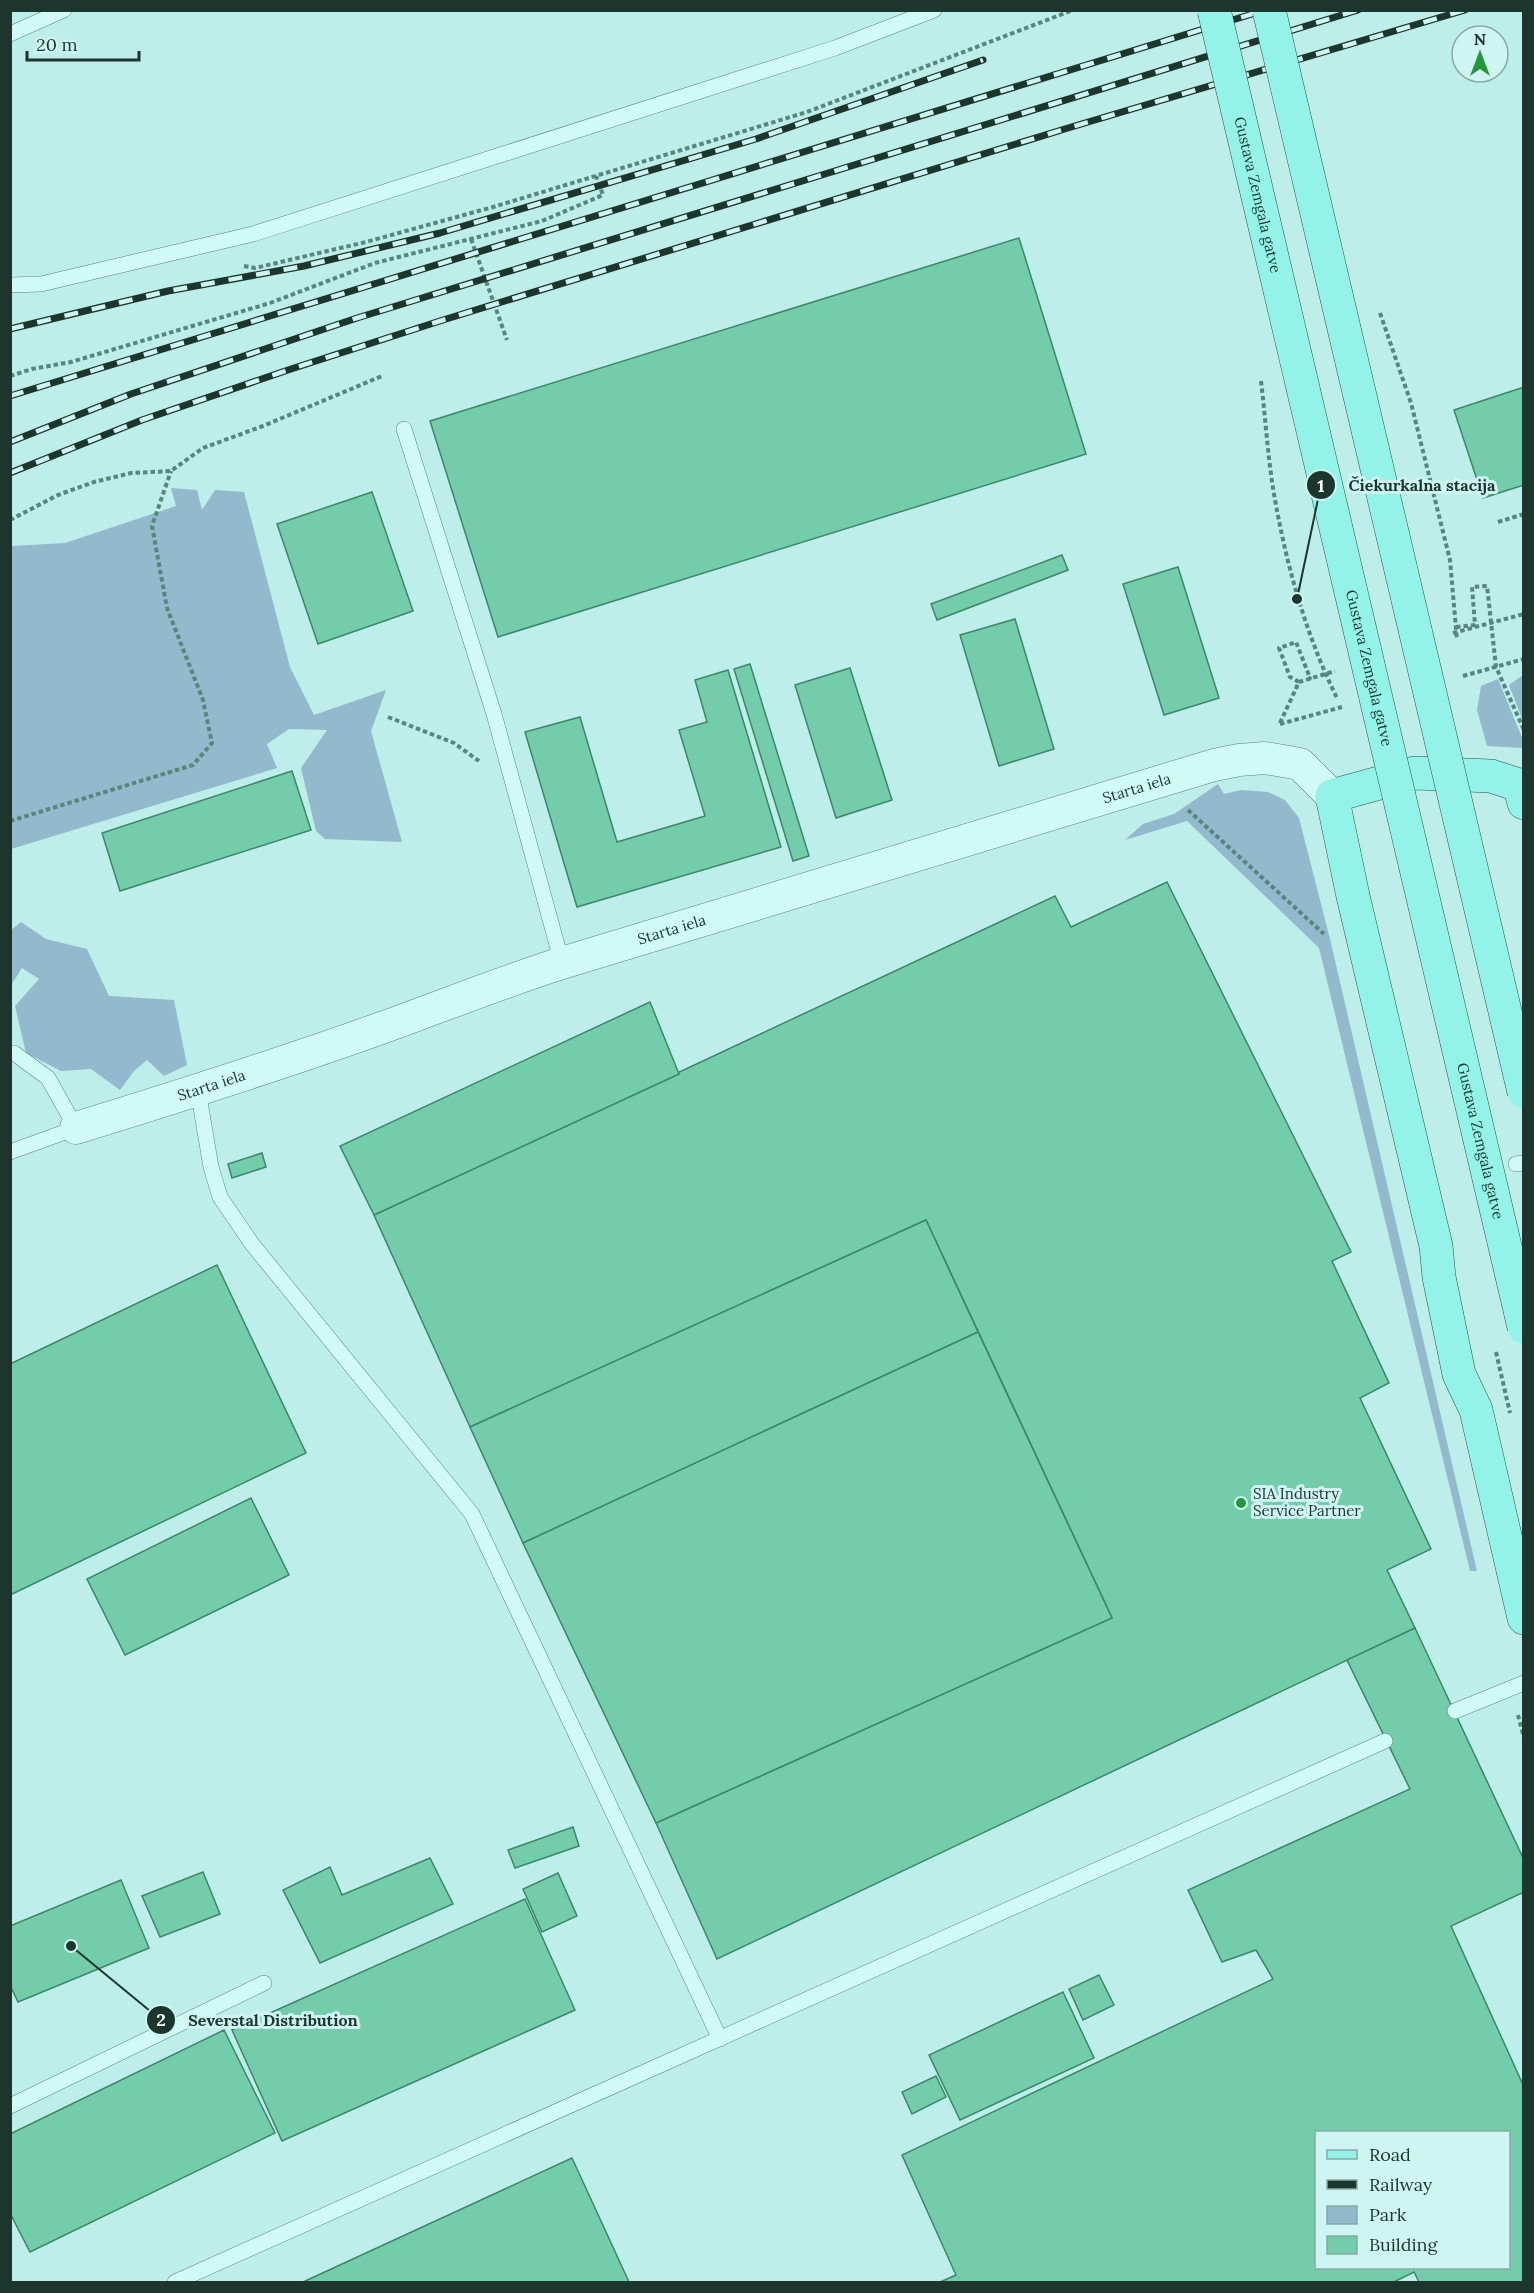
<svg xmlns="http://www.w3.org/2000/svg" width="1534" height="2293" font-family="Lora,serif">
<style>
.green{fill:#92b9cc}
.building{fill:#73cdab;stroke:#3c8669;stroke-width:1.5;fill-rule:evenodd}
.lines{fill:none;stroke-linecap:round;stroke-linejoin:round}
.lane-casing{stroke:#57867a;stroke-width:16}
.street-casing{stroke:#57867a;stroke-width:33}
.primary-casing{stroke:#2b5447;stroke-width:34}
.path{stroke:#57867a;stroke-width:4;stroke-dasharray:4.5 3;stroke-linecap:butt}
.lane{stroke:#d1f9f5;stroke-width:15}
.street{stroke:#d1f9f5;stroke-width:32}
.primary{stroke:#94f3e9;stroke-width:33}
.rail-casing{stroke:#1c362e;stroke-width:7}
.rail{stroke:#cef5f2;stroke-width:4.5;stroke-dasharray:14;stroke-linecap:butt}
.primary-bridge-casing{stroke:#2b5447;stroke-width:34;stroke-linecap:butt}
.path-bridge{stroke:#57867a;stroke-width:4;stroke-dasharray:4.5 3;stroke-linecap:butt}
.primary-bridge{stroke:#94f3e9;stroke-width:33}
.poi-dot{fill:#26963d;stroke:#cef5f2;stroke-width:2}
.labels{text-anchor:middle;stroke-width:6;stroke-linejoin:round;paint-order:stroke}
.street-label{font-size:15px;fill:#1c362e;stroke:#cef5f2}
.poi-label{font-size:15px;fill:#1c362e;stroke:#cef5f2;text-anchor:start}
.leader{fill:none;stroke:#1c362e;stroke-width:2}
.callout-dot{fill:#1c362e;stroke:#cef5f2;stroke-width:2}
.mark-label{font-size:18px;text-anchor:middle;font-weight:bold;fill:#fff}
.callout-label{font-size:16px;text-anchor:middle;font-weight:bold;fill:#1c362e;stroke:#cef5f2;stroke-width:6;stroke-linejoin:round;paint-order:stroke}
</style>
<rect width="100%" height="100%" fill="#beeeea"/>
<g class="green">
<polygon points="171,488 197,490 202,510 215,490 244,492 290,667 314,715 386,690 371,731 402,842 325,839 316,831 301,768 327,730 289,729 267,744 277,768 11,849 11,546 65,543 176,506"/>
<polygon points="1523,675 1524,675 1523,721 1509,685"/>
<polygon points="1498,679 1523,740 1523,748 1487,746 1477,710 1481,686"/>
<polygon points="1218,784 1224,794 1241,790 1268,792 1285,800 1299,818 1330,939 1477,1571 1470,1571 1319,948 1187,821 1125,840 1143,824 1174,814"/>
<polygon points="21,922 46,939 87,949 109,996 174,1000 187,1065 164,1076 147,1060 134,1071 120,1090 91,1069 61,1071 26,1053 15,1006 39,979 22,968 11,985 11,930"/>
</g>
<g class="building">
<polygon points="1019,238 1086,454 498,637 430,421"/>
<polygon points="1524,387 1524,485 1483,498 1454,410"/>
<polygon points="372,492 413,611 318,644 277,524"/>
<polygon points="1062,555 1068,570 937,620 931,604"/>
<polygon points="1178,567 1219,698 1164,715 1123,584"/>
<polygon points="1015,619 1054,749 999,766 960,635"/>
<polygon points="750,664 809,856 793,861 734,669"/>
<polygon points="850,668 892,800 836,818 795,685"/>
<polygon points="728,670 781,847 577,907 525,732 580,717 617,842 705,816 679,730 707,722 695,680"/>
<polygon points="292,771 311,830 120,891 102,833"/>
<polygon points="1167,882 1351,1252 1332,1261 1389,1383 1360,1398 1431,1549 1387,1570 1415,1628 717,1959 656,1823 1112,1618 926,1220 470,1427 374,1215 1055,896 1071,927"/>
<polygon points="650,1002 679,1074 374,1215 340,1146"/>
<polygon points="262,1153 266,1167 232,1178 228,1164"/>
<polygon points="926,1220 978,1332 523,1543 470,1427"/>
<polygon points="217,1265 306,1453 10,1595 10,1364"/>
<polygon points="978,1332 1112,1618 656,1823 523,1543"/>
<polygon points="251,1498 289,1575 125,1655 87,1579"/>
<path d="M1415 1628 1524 1860V1892L1451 1926 1524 2087V2282H1419L1414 2272 1394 2282H940L956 2275 902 2155 1273 1979 1256 1950 1222 1962 1188 1890 1410 1789 1347 1660ZM1316 2132H1508V2268H1316Z"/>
<polygon points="573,1827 579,1846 515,1868 508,1850"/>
<polygon points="430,1858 453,1904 320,1963 283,1890 330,1867 342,1895"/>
<polygon points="203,1872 220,1914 160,1937 142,1896"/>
<polygon points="558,1873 577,1916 542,1932 523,1889"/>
<polygon points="121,1880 149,1948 18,2002 10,1985 10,1926"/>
<polygon points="525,1899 575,2010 282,2141 232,2030"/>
<polygon points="1099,1975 1114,2005 1083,2020 1069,1989"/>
<polygon points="1063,1992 1094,2058 960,2120 929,2055"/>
<polygon points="224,2030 275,2133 30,2252 10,2213 10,2134"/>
<polygon points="936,2076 946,2097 912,2114 902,2092"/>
<polygon points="572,2158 629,2282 303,2282"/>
</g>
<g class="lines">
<g class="lane-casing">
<g id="lane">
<polyline points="10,34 64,10"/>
<polyline points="10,285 41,284 253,234 835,48 934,10"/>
<polyline points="404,429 494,714 562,963"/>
<polyline points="10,1054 14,1053 48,1078 76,1128 10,1152"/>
<polyline points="198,1090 211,1167 220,1197 252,1244 472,1514 720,2039"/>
<polyline points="1516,1164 1524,1163"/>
<polyline points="1455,1711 1524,1683"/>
<polyline points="10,2106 264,1983"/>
<polyline points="175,2282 1385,1741"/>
</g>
</g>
<g class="street-casing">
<g id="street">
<path id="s1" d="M76 1128C180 1096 284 1063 387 1026 445 1005 502 982 562 963L1214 765 1239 760 1265 758 1300 764 1332 796"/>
</g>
</g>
<g class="primary-casing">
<polyline id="primary" points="1524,803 1519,785 1491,776 1415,773 1332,796 1353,896 1436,1246 1439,1277 1459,1374 1476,1410 1524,1618"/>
</g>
<g class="path">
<polyline points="471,239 507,340"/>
<polyline points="244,266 255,268 366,242 493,207 807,112 1073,10"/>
<polyline points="10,376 32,369 71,362 270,303 375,263 542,221 603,195 596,176"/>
<polyline points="10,520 58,495 94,482 131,473 171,471 203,448 263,426 382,376"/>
<polyline points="1498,522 1524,514"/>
<polyline points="1456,627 1475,625 1472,587 1487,586 1496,667 1524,730"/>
<polyline points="1453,633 1524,614"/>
<polyline points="1463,676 1524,659"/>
<polyline points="1299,682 1290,677 1279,648 1296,642 1310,678 1311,677"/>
<polyline points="388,717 454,743 479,761"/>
<polyline points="1280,723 1299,682 1335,671"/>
<polyline points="1280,724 1342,707"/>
<polyline points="1188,810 1324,934"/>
<polyline points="10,821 193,765 212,743 203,700 167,608 152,526 171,471"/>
<polyline points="1518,1715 1524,1738"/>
</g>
<use href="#lane" class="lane"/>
<use href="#street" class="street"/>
<use href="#primary" class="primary"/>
<g class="rail-casing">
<g id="rail">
<polyline points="10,329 168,291 304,266 440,233 756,139 983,60"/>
<polyline points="10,396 1265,10"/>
<polyline points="10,442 131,394 357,318 1358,10"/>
<polyline points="10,473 142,420 291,369 443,320 1068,128 1465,10"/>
</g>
</g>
<use href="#rail" class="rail"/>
<g class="primary-bridge-casing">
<g id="primary-bridge">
<path id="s2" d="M1214 10 1524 1327"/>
<polyline points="1269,10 1524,1092"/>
</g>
</g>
<g class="path-bridge">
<polyline points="1380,313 1411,403 1450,560 1457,640"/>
<path d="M1261 381C1266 422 1268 464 1276 505 1288 571 1307 637 1337 698"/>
<polyline points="1496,1352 1510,1413"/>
</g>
<use href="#primary-bridge" class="primary-bridge"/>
</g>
<circle class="poi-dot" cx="1241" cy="1503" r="6"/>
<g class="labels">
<g class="street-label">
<text dy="5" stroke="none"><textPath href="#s2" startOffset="190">Gustava Zemgala gatve</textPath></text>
<text dy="5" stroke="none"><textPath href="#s2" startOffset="676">Gustava Zemgala gatve</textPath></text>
<text dy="5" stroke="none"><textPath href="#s1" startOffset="1114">Starta iela</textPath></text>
<text dy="5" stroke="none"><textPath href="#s1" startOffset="628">Starta iela</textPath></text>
<text dy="5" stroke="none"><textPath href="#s1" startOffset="142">Starta iela</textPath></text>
<text dy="5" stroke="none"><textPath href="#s2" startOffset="1162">Gustava Zemgala gatve</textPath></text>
</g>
<g class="poi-label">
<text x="1253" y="1499">SIA Industry<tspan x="1253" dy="17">Service Partner</tspan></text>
</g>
</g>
<path class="leader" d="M1297 599L1321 485M71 1946L161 2020"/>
<g class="callout-dot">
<circle cx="1297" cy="599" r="6"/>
<circle cx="71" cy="1946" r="6"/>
<circle cx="1321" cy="485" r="15"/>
<circle cx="161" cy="2020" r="15"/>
</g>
<g class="mark-label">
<text x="1321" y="492">1</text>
<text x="161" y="2026">2</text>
</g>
<g class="callout-label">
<text x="1422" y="491">Čiekurkalna stacija</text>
<text x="273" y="2026">Severstal Distribution</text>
</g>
<rect width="1534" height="2293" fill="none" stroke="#1c362e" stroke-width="24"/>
<rect x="1315" y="2131" width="195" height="138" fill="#cef5f2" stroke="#87a9a4" stroke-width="1.5"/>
<rect x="1327" y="2150" width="30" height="9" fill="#94f3e9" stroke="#87a9a4" stroke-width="1.5"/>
<text x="1369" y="2161" font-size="18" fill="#1c362e">Road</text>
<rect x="1327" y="2180" width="30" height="9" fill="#1c362e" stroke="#87a9a4" stroke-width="1.5"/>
<text x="1369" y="2191" font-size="18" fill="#1c362e">Railway</text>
<rect x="1327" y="2206" width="30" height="18" fill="#92b9cc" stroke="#87a9a4" stroke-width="1.5"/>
<text x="1369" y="2221" font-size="18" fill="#1c362e">Park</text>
<rect x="1327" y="2236" width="30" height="18" fill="#73cdab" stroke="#87a9a4" stroke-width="1.5"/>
<text x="1369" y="2251" font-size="18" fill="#1c362e">Building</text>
<g transform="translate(1480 54)"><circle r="28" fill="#cef5f2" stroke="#87a9a4" stroke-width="1.5"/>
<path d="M0-4.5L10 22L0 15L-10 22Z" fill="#26963d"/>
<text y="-9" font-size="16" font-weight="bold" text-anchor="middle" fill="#1c362e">N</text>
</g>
<path d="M27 51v9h112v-9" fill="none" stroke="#1c362e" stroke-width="3"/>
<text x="36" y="51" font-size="18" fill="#1c362e" stroke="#cef5f2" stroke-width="4.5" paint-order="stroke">20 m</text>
</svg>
